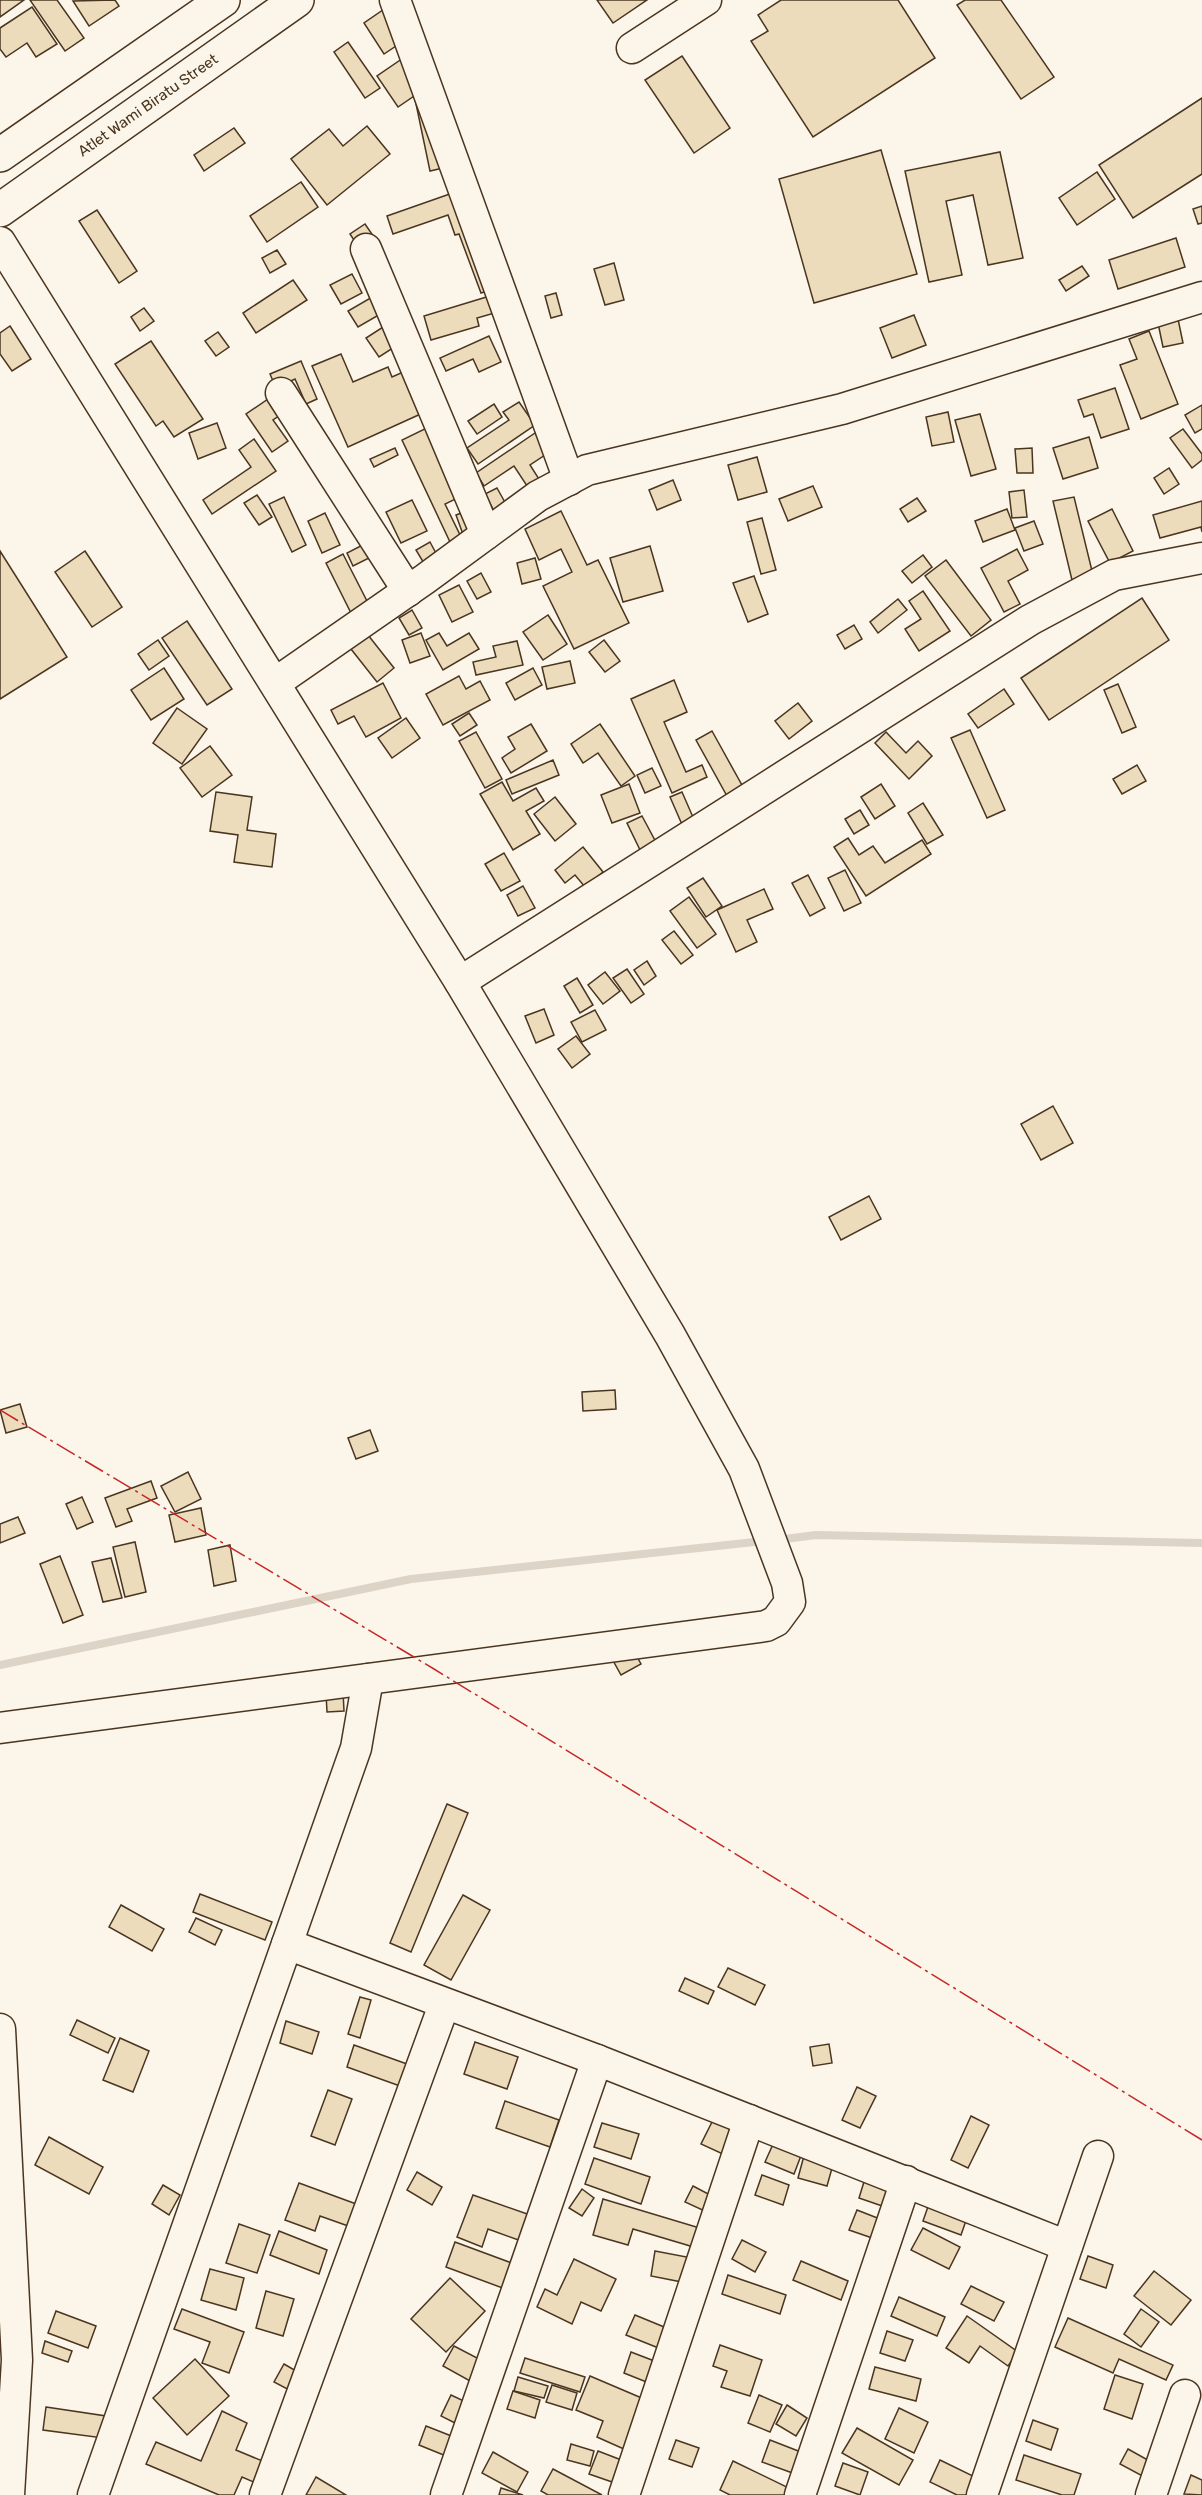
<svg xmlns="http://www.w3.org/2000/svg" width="1202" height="2495" font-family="Rubik,sans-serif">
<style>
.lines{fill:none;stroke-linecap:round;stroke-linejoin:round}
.stream{stroke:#dcd4c6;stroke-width:8}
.building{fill:#ecdcbc;stroke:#4a3520;stroke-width:1.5}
.minor-casing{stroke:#4a3520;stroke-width:33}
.major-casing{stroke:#4a3520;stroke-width:36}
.minor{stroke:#fbf6e9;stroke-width:30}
.major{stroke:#fbf6e9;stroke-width:33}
.power{stroke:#c62828;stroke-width:1.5;stroke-dasharray:21 4.5 3 4.5;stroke-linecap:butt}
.labels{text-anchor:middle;stroke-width:4.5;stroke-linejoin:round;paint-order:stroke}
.street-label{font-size:15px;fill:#4a3520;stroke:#fbf6e9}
</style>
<rect width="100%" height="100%" fill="#fbf6e9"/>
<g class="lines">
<g class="stream">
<polyline points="777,1540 816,1535 1202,1543"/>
<polyline points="0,1665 411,1579 764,1541"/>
</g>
</g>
<g class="building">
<polygon points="0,0 24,0 0,17"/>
<polygon points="30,0 57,0 84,38 65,51"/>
<polygon points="115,0 119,6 89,26 73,1"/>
<polygon points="597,0 647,0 613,23"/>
<polygon points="781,0 898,0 935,58 813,137 751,41 768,31 758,15"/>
<polygon points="965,0 1001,0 1054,77 1021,99 957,5"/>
<polygon points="393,3 414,34 384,54 364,23"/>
<polygon points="32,7 57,44 36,57 27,43 6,57 0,49 0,28"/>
<polygon points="348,42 380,88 365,98 334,52"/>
<polygon points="412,52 433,83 398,107 377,76"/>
<polygon points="682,56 730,128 694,153 645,80"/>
<polygon points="440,94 456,165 430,171 415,99"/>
<polygon points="1202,98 1202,174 1133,218 1099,165"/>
<polygon points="367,126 390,154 327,205 291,159 329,129 343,146"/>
<polygon points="234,128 245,143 204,171 194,155"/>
<polygon points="881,150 917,274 814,303 779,179"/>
<polygon points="1000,152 1023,258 988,265 973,195 946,201 962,275 929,282 905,171"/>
<polygon points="1097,172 1115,199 1077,225 1059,198"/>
<polygon points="301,182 318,207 267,242 250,216"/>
<polygon points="464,189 499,287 481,293 459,234 455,235 448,215 393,234 387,216"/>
<polygon points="1202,206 1202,223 1198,224 1193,209"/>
<polygon points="97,210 137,271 119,283 79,221"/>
<polygon points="365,224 378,243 363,254 350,234"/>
<polygon points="1176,238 1185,267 1118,289 1109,260"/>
<polygon points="277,250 286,264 270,273 262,258"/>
<polygon points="614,263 624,300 605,305 594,269"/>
<polygon points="1082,266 1089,276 1066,291 1059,280"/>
<polygon points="352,274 362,293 341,304 330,285"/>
<polygon points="293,280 307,300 256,333 243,313"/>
<polygon points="386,289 396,305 358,327 348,311"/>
<polygon points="556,293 562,315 551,318 545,296"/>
<polygon points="493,295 498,312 477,318 479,326 431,340 424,316"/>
<polygon points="144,308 154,321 140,331 131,317"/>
<polygon points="914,315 926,345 892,358 880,328"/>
<polygon points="397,318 410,337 379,357 366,338"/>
<polygon points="1178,319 1183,343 1163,347 1158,323"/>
<polygon points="10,326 31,359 12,371 0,354 0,333"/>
<polygon points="1149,331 1178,404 1141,419 1120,365 1137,359 1129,339"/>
<polygon points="218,332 229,347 216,356 205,341"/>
<polygon points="489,336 501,362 479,372 473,359 446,371 440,358"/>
<polygon points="151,341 203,419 174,437 163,421 156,426 115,364"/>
<polygon points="341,354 353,382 388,367 392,377 419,365 436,407 348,447 312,366"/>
<polygon points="301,361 317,399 306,404 295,379 276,388 270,374"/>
<polygon points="290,384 301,401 273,420 288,441 272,452 246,414"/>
<polygon points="1115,388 1129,429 1101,438 1093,414 1084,417 1078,400"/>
<polygon points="519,402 535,425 478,464 467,448 509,420 503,412"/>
<polygon points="494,404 502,417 477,434 468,421"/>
<polygon points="1202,405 1202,429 1195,433 1185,415"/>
<polygon points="948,412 954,442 932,446 926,417"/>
<polygon points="980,414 996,469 971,476 955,420"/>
<polygon points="439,422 468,493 445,504 461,537 450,542 402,440"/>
<polygon points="217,423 226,448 198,459 189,433"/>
<polygon points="1183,429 1202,454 1202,460 1192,468 1170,438"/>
<polygon points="535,433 548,453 530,465 544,487 533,495 514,466 484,486 476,473"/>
<polygon points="1089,437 1098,468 1063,479 1053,448"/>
<polygon points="254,439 276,471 212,514 203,500 251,467 239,450"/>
<polygon points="395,448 398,455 374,467 370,459"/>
<polygon points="1032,448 1033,473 1017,473 1015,449"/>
<polygon points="757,457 767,492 738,500 728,465"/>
<polygon points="1169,468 1179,484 1164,494 1154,478"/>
<polygon points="673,480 681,500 657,510 649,490"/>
<polygon points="813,486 822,507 788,521 779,499"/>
<polygon points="497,488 507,506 495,513 485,494"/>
<polygon points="1024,490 1027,517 1012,518 1009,492"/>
<polygon points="257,495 272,517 259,525 244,503"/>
<polygon points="284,497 306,545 292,552 269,504"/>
<polygon points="1074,497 1093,575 1072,580 1053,501"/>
<polygon points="917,498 926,511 908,522 900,509"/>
<polygon points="412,500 427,531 401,543 386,512"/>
<polygon points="1202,501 1202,532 1201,527 1160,538 1153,515"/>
<polygon points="1007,509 1015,530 983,542 975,521"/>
<polygon points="1112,509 1133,551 1110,563 1088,521"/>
<polygon points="470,510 478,533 464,537 456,515"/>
<polygon points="561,511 587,565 598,560 629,623 574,649 543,586 572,572 561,549 539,560 525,529"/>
<polygon points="325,513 340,545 322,553 308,521"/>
<polygon points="762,518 776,570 761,574 747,522"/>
<polygon points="1034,521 1043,544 1024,551 1015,528"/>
<polygon points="378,537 373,556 353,566 347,553"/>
<polygon points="430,542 438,557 425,565 416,550"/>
<polygon points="650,546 663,591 623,602 610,558"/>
<polygon points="1017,549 1028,570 1008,581 1020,604 1004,612 981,568"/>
<polygon points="0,551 67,657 0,699"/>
<polygon points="85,551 122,607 92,627 55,572"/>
<polygon points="343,554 370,607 352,615 326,563"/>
<polygon points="923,555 932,567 912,583 902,571"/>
<polygon points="535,558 541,579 522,584 517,563"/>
<polygon points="946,560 991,620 971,636 925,576"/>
<polygon points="481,573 491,592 477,599 467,581"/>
<polygon points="754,576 768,614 748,622 733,583"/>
<polygon points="459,585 473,612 452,622 439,595"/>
<polygon points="923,591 950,631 919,651 905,629 921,619 909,601"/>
<polygon points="1142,598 1169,640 1049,720 1021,678"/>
<polygon points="898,599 907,610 878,633 870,622"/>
<polygon points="412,610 422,628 409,635 399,618"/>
<polygon points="548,615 567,644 543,660 523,632"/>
<polygon points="187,621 232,689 207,705 162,638"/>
<polygon points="854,625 862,639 845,649 837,635"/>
<polygon points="421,633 430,656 410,663 402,640"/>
<polygon points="439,633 447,646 469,633 479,649 443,670 426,640"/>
<polygon points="368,635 394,668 377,682 351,649"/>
<polygon points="158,640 169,656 149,670 138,654"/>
<polygon points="604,640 620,661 605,672 589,652"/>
<polygon points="517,641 523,665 476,675 473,662 496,657 493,646"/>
<polygon points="570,661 575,683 547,689 542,667"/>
<polygon points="164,668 184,699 151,720 131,690"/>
<polygon points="533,668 542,685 515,700 506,683"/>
<polygon points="459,676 466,689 480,681 490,700 443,725 426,694"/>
<polygon points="674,680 687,712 664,722 686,772 702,765 707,777 672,793 631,699"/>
<polygon points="383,683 401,718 366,737 354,716 338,724 331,710"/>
<polygon points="1118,684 1136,727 1122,733 1104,690"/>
<polygon points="1004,689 1014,704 978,728 968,714"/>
<polygon points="798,703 812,721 789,739 775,721"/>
<polygon points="177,708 207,729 182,764 153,743"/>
<polygon points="469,713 477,725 460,736 452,724"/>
<polygon points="406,718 420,738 392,758 378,738"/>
<polygon points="531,724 547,751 511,773 502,758 515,749 508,737"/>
<polygon points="600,724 635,776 621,786 598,753 583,763 571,744"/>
<polygon points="970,730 1005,810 987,818 951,738"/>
<polygon points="712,731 743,787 727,796 696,740"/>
<polygon points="476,732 502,779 485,788 459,741"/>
<polygon points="886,732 906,753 918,741 932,756 909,779 875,743"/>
<polygon points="210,746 232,775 202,797 180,768"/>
<polygon points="553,760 559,775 512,794 506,780"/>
<polygon points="1137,765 1146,781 1122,794 1113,779"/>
<polygon points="652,768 661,786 645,793 637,775"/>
<polygon points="502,782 513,801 536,788 544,801 526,811 540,834 513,850 480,794"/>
<polygon points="629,784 640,813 612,823 601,795"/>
<polygon points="881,784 895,806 875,819 861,797"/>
<polygon points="216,792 252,797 247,830 276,834 272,867 234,862 238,835 210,831"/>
<polygon points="682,792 696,824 684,829 670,797"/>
<polygon points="555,797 576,824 555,841 534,814"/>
<polygon points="923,803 943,835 927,844 908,813"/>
<polygon points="860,810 869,825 854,834 845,819"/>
<polygon points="642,816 658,846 642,854 627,823"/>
<polygon points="848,838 859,855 873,846 885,863 922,840 931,854 866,896 834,847"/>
<polygon points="583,847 603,872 585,887 575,875 565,883 555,870"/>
<polygon points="504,853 520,881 501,891 485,864"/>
<polygon points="845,870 861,903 844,911 828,878"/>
<polygon points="808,875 825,908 810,916 792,883"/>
<polygon points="703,878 722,906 706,917 687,888"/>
<polygon points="523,886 535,908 518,916 507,895"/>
<polygon points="764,889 773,909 747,920 757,942 736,952 717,910"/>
<polygon points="689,897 716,934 697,948 670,911"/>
<polygon points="674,931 693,955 681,964 662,940"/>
<polygon points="647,961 656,976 644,985 634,970"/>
<polygon points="627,969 644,994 631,1003 613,978"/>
<polygon points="605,972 620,991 603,1004 588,985"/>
<polygon points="577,978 593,1005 580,1013 564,986"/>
<polygon points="544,1009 554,1035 536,1043 525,1016"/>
<polygon points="595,1010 606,1030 582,1042 571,1022"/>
<polygon points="576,1036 590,1054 572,1068 558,1049"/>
<polygon points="1053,1106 1073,1143 1041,1160 1021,1124"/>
<polygon points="869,1196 881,1219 841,1240 829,1217"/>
<polygon points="615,1390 616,1409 583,1411 582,1392"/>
<polygon points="20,1404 27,1427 6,1433 0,1410"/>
<polygon points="370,1430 378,1451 356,1459 348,1438"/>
<polygon points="188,1472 201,1499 175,1512 161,1486"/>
<polygon points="151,1481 157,1498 127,1509 132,1521 116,1527 105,1498"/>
<polygon points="82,1497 93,1522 77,1529 66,1504"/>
<polygon points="201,1508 206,1535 175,1542 169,1515"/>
<polygon points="18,1517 25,1533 0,1543 0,1524"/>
<polygon points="135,1542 146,1592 125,1597 113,1547"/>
<polygon points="230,1545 236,1581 214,1586 208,1550"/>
<polygon points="60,1556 83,1615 63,1623 40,1564"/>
<polygon points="111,1558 122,1598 103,1602 92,1562"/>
<polygon points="625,1635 641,1664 621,1675 605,1646"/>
<polygon points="343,1691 344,1711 327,1712 326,1693"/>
<polygon points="447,1804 468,1813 411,1952 390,1943"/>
<polygon points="200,1894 272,1922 265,1940 193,1912"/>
<polygon points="463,1895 490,1910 451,1980 424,1965"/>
<polygon points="121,1905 164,1929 152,1951 109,1927"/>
<polygon points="196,1918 222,1930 215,1945 189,1932"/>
<polygon points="728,1968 765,1985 755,2005 718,1987"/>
<polygon points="685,1978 714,1991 708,2004 679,1991"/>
<polygon points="360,1997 371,2000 360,2038 348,2034"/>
<polygon points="77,2020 115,2038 108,2053 70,2035"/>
<polygon points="286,2021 319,2032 312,2054 280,2043"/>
<polygon points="120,2038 149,2051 133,2092 103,2080"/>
<polygon points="475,2042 518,2057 507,2089 464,2074"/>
<polygon points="829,2044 832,2063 813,2066 810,2047"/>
<polygon points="354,2045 407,2064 400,2086 347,2067"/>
<polygon points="857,2087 876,2096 860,2128 842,2120"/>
<polygon points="328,2090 352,2099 335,2145 311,2136"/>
<polygon points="505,2101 559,2120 550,2147 496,2128"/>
<polygon points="971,2116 989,2125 968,2168 951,2160"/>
<polygon points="713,2120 736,2131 725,2155 701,2144"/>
<polygon points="602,2123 639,2134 631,2159 594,2147"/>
<polygon points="49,2137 103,2167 89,2194 35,2165"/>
<polygon points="774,2142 802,2153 794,2174 765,2162"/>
<polygon points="805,2152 834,2161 827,2186 798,2178"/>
<polygon points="594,2158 650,2177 641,2204 585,2184"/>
<polygon points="417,2172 442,2187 432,2205 407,2190"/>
<polygon points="867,2172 897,2182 888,2208 859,2198"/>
<polygon points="762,2175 789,2185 783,2205 755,2195"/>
<polygon points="299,2183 359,2205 351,2227 320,2216 315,2231 285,2220"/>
<polygon points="163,2185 180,2195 169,2215 152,2204"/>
<polygon points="693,2186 716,2198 709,2213 685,2202"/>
<polygon points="582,2189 594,2198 582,2216 569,2208"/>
<polygon points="473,2195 533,2216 524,2242 488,2229 482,2247 457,2237"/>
<polygon points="931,2198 969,2212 961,2235 923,2221"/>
<polygon points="603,2199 703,2229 697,2248 633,2229 628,2245 593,2235"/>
<polygon points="857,2210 885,2221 878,2240 849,2230"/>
<polygon points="239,2224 270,2235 257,2273 226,2263"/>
<polygon points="923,2228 960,2247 949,2269 911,2250"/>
<polygon points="279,2231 327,2250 319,2274 270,2255"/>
<polygon points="742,2240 766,2252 755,2272 732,2259"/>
<polygon points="455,2242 517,2265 508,2290 446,2267"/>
<polygon points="655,2251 692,2258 687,2283 651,2276"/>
<polygon points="1088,2256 1113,2265 1106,2288 1080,2279"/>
<polygon points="574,2259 616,2279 601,2311 581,2302 572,2324 537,2307 545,2289 557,2295"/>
<polygon points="801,2261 848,2281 841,2300 793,2280"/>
<polygon points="210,2269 244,2278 236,2310 201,2300"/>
<polygon points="1154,2271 1191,2300 1171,2325 1134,2296"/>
<polygon points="728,2275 786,2295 780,2314 722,2294"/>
<polygon points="450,2278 485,2311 446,2352 411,2319"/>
<polygon points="971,2286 1004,2302 994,2321 961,2304"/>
<polygon points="266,2291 294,2299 283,2336 256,2328"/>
<polygon points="899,2297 945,2317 937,2336 891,2316"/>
<polygon points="182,2309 244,2332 229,2373 202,2363 210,2342 174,2329"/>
<polygon points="1141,2309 1159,2322 1141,2347 1124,2334"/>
<polygon points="56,2311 96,2326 88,2348 48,2333"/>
<polygon points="635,2315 669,2329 661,2349 626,2335"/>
<polygon points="967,2316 1018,2352 1008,2366 980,2346 969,2363 946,2348"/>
<polygon points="1068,2318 1173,2365 1166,2380 1119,2359 1113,2373 1055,2347"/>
<polygon points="887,2331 913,2340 905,2361 880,2353"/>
<polygon points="45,2341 72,2351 68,2362 42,2353"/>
<polygon points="720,2345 762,2360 750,2396 721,2387 727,2371 713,2366"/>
<polygon points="454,2346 481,2360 470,2381 443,2366"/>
<polygon points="631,2352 657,2362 649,2383 624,2373"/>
<polygon points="525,2358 585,2377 580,2392 520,2373"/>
<polygon points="195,2359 229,2396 187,2435 153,2398"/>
<polygon points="284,2364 303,2375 293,2392 274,2382"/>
<polygon points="875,2367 921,2379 916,2401 869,2389"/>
<polygon points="1115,2375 1143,2384 1132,2419 1104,2409"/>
<polygon points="590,2376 644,2399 626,2450 597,2437 603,2421 576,2410"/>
<polygon points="518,2377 548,2386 544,2398 514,2391"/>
<polygon points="552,2385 577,2393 572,2410 546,2402"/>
<polygon points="513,2391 540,2400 535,2418 507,2409"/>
<polygon points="451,2395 466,2402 455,2423 441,2416"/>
<polygon points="759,2395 782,2405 770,2432 748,2423"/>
<polygon points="787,2405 807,2418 796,2436 776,2424"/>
<polygon points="46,2407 106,2416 103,2438 43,2430"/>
<polygon points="899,2408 928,2422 914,2453 885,2439"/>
<polygon points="222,2411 247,2423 236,2450 272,2465 263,2486 242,2477 234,2495 219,2495 146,2464 156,2442 201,2461"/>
<polygon points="1033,2420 1058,2429 1051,2450 1026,2441"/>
<polygon points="426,2426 459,2439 451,2458 419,2445"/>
<polygon points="857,2428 913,2460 899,2485 842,2453"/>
<polygon points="676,2440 699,2448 692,2467 669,2459"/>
<polygon points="770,2440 806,2454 798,2475 762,2462"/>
<polygon points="571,2444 594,2451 590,2466 567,2460"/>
<polygon points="1128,2449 1155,2464 1148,2479 1120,2464"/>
<polygon points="598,2451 624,2461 615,2483 589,2474"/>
<polygon points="493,2452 528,2472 517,2492 482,2473"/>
<polygon points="1024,2455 1081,2474 1074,2495 1062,2495 1016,2480"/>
<polygon points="940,2460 975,2477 967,2495 957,2495 930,2482"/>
<polygon points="733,2461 793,2490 791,2495 730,2495 720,2490"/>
<polygon points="843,2463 868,2472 860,2495 835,2486"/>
<polygon points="553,2469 602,2495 548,2495 541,2491"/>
<polygon points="1191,2475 1202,2480 1202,2495 1184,2494"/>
<polygon points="316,2477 346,2495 306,2495"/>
<polygon points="501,2488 523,2495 499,2495"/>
</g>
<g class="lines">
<g class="minor-casing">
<g id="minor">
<polyline points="395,0 569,480"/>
<polyline points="632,48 706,0"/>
<polyline points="0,242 460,982 670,1335 744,1469 787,1583 790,1602 776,1621 766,1626 0,1728"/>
<polyline points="366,249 486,534"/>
<polyline points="281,393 408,591"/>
<polyline points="275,683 425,579 538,496 587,470 842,409 1202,297"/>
<polyline points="460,982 1030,620 1114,575 1202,558"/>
<polyline points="287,1944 597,2060 1067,2246"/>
<polyline points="0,2029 17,2360 9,2495"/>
<polyline points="93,2495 356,1748 368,1679"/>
<polyline points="265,2495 444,2005"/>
<polyline points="446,2495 597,2060"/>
<polyline points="624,2495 749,2120"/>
<polyline points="800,2495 906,2181"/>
<polyline points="982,2495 1098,2156"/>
<polyline points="1151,2495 1185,2395"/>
</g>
</g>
<g class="major-casing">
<g id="major">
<polyline points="0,155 223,0"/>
<polyline points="0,210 297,0"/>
</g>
</g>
<use href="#minor" class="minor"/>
<use href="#major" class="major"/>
<polyline class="power" points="0,1410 434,1669 1202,2140"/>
</g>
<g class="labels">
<g class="street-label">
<text transform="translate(148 105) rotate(-35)" y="5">Atlet Wami Biratu Street</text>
</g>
</g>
</svg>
